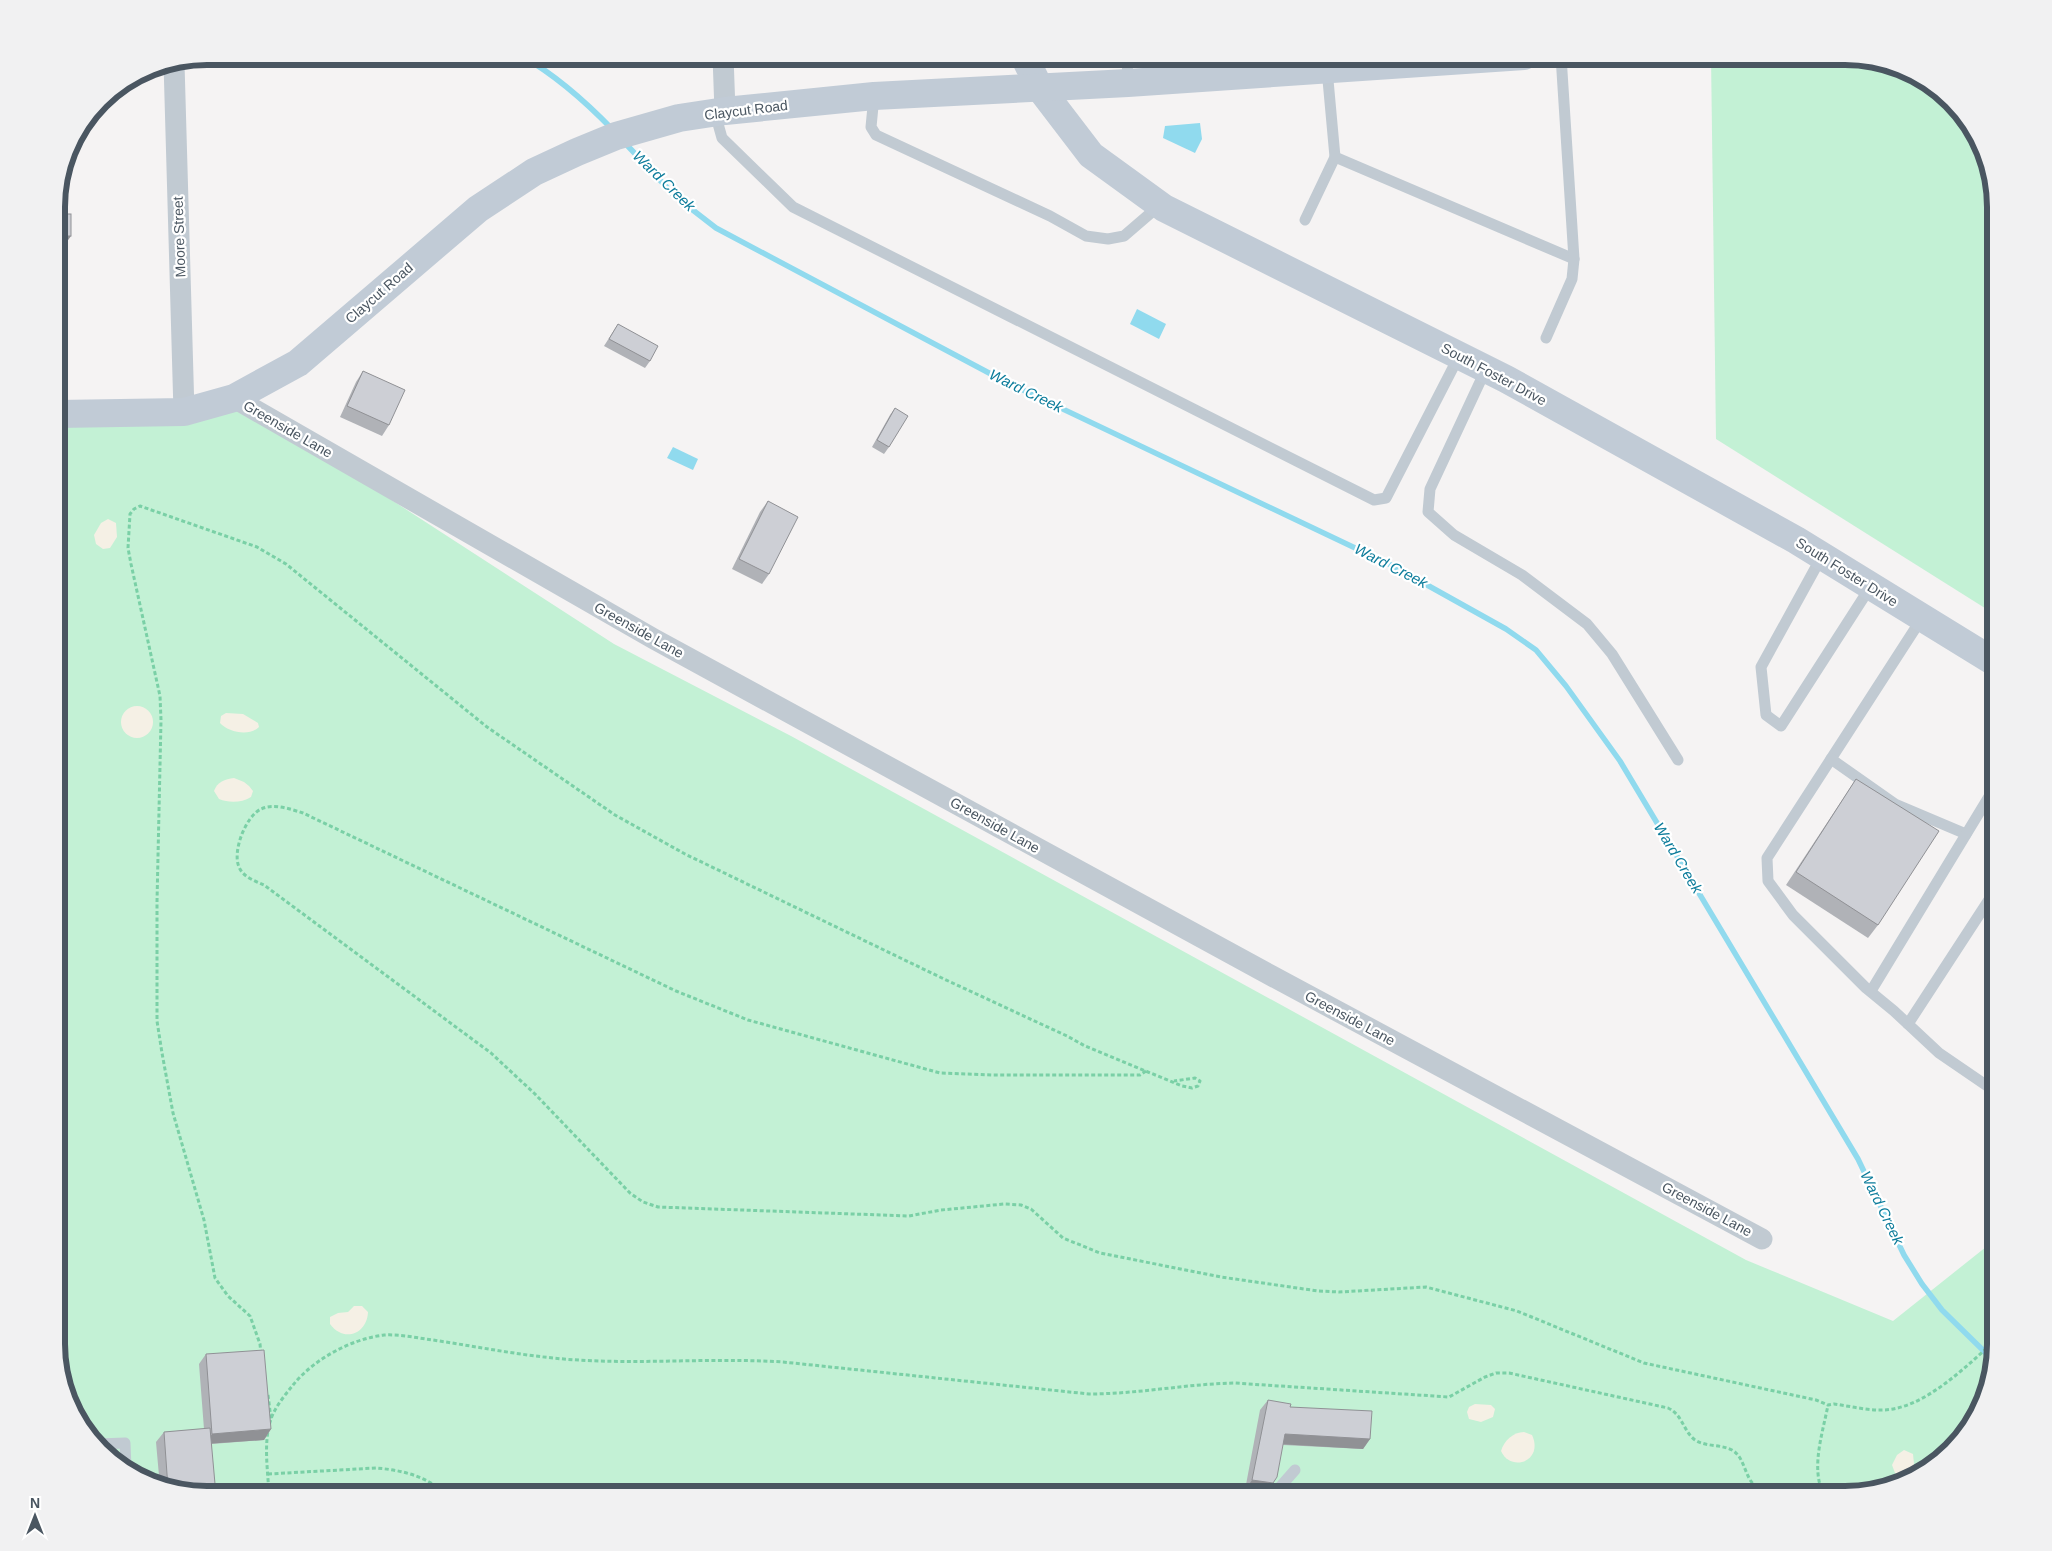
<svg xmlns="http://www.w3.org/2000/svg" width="2052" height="1551" font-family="Arial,sans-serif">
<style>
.green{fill:#c3f1d5}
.sand{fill:#f5f0e5}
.water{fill:#90daee}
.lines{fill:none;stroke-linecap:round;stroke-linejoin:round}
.stream{stroke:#90daee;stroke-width:5.5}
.path{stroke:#7ad0a6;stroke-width:3;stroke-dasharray:4 2.5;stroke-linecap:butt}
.lane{stroke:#c1cad2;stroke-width:11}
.street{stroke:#c1cad2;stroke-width:21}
.secondary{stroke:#c1cbd6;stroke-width:28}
.wall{fill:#b0b2b7}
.shaded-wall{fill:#909195}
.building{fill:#cdcfd5;stroke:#909195}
.labels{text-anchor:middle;stroke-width:4.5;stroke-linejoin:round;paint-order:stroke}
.street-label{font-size:14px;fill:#4a5661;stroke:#fff}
.water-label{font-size:15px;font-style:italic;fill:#0c7c9b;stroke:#fff}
.rim{fill:none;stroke:#4a5661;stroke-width:6}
</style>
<rect width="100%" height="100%" fill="#f5f3f3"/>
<g class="green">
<polygon points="1711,56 1845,56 1894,64 1937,88 1980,140 1996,207 1996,615 1716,439"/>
<polygon points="234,398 614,644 791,736 1746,1260 1893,1321 1996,1239 1996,1344 1988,1393 1964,1436 1911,1479 1845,1495 207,1495 158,1487 115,1463 72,1411 57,1353 57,411"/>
</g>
<g class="sand">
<polygon points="108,519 116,523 117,537 110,548 103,549 96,544 94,535 101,523"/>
<circle cx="137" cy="722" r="16"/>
<path d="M226 713 243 714 258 723 259 727C249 737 228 732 220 723L221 716Z"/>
<path d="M234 778 244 782 249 786 253 791 251 797C241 803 229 803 219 799L214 791C217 782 225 779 234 778Z"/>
<path d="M354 1306H362L368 1312C367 1334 344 1343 330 1324V1317L338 1313 348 1312Z"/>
<polygon points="1475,1404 1491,1405 1495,1409 1493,1417 1481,1422 1469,1419 1467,1412 1469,1407"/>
<path d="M1524 1432 1532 1435C1544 1461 1511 1473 1501 1451 1504 1441 1513 1432 1524 1432Z"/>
<polygon points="1904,1450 1913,1454 1914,1464 1910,1474 1902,1476 1895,1473 1892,1465 1897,1455"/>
<polygon points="1125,1488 1136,1489 1144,1495 1115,1495"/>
</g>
<g class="water">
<polygon points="1200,123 1202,139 1195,153 1163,138 1165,126"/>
<polygon points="1137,309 1166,324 1159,339 1130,324"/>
<polygon points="673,447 698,459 693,470 667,458"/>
</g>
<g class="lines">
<g class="stream">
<path d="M522 56C557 76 585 101 613 130"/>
<polyline points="624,142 676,197 716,228 1006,382 1393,566 1506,629 1536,650 1566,686 1620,761 1858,1159 1904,1255 1922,1284 1942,1310 1993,1360"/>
</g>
<g class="path">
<path d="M1146 1071 1140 1075H993L940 1073 748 1020 676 991 303 813C290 809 274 803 261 809 246 816 232 851 239 867 243 877 255 881 264 885L491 1053 535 1094 630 1193 643 1202 658 1207 909 1216 941 1210 1004 1204 1021 1205 1031 1209 1063 1238 1100 1253 1221 1277 1318 1291 1339 1292 1426 1287 1517 1311 1644 1363 1816 1400 1828 1405 1834 1404C1849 1406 1865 1410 1880 1410 1923 1411 1966 1366 1996 1340"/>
<polyline points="261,1354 260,1344 250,1316 228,1296 215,1278 204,1220 173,1113 162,1053 157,1021 157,902 161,720 160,696 131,564 128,548 130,514 134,509 140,506 257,547 286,564 487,727 615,815 685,854 944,979 1067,1036 1085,1046 1182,1086 1192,1088 1198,1086 1200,1081 1195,1078 1174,1081"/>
<polyline points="268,1395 271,1419"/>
<path d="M268 1474 376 1468C401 1470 428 1476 446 1495"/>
<path d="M269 1495C268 1471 263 1442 271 1419 275 1407 285 1395 293 1385 314 1359 351 1339 384 1335 400 1334 417 1338 433 1340 473 1346 513 1354 553 1358 629 1366 707 1357 783 1362L1089 1394C1138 1394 1186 1384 1234 1383L1449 1397 1485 1377 1496 1373H1509L1668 1408C1683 1415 1683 1431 1695 1440 1706 1447 1720 1444 1732 1450 1746 1458 1744 1479 1757 1487 1767 1493 1780 1493 1791 1495"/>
<path d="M1824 1495C1810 1469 1823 1432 1828 1405"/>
</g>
<g class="lane">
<polyline points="1127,56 1128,83"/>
<polyline points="874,96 871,127 876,135 1050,216 1086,236 1108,239 1124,236 1160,205"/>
<polyline points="715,113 722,138 793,207 1374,500 1386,498 1459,356"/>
<polyline points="1335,157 1574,259"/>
<polyline points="1305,220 1335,157 1327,69"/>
<polyline points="1546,338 1572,279 1574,259 1561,56"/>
<polyline points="1486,369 1430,489 1428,512 1454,535 1522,575 1587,624 1612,654 1678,760"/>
<polyline points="1822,556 1761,667 1766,715 1781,726 1871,586"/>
<polyline points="1922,618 1767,858 1768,881 1793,915 1866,988 1894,1011 1939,1053 1996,1092"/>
<polyline points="1831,759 1895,804 1966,834"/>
<polyline points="1871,991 1996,785"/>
<polyline points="1908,1024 1996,889"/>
<polyline points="99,1444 125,1443 126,1469"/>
<polyline points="1273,1495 1295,1470"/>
</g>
<g class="street">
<polyline points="723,56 725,111"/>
<polyline points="174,63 184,412"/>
<polyline points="234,398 654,639 1272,976 1762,1239"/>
</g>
<g class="secondary">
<polyline points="1024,56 1039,87 1091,155 1164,208 1506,379 1796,540 1996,663"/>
<polyline points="57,414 184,412 234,398 298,363 478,209 534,172 577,152 616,136 679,118 725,111 874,96 1128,83 1524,56"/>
</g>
</g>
<g class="wall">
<polygon points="618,324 650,361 645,368 604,346"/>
<polygon points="363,371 389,425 382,436 340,417 356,382"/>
<polygon points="895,408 889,447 884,454 872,447 890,415"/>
<polygon points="768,501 769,574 762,584 732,569 760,512"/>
<polygon points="1856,779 1878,925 1868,938 1786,885"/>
<polygon points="206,1354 271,1429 264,1440 212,1444 207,1495 160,1487 156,1442 164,1432 204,1429 199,1364"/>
<polygon points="1268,1400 1290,1407 1370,1439 1363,1449 1283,1445 1266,1494 1245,1490 1260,1410"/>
</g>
<g class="shaded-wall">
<polygon points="57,236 71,236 66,243 57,243"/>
<polygon points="271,1429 264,1440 205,1444 212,1434"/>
<polygon points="1285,1434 1370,1439 1363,1449 1278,1444"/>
<polygon points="1252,1480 1273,1483 1266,1494 1245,1490"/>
</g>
<g class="building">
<rect x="57" y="214" width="14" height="22"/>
<polygon points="618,324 658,346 650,361 609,339"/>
<polygon points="363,371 405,390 389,425 347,406"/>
<polygon points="895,408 908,416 889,447 877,440"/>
<polygon points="768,501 798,517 769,574 739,559"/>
<polygon points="1856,779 1939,831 1878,925 1796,872"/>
<polygon points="264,1350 271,1429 212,1434 206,1354"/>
<polygon points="1268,1400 1291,1404 1290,1407 1372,1411 1370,1439 1285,1434 1277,1477 1273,1483 1252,1480"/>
<polygon points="210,1428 216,1495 207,1495 168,1488 164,1432"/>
</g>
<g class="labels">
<g class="street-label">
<text transform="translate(746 110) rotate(-7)" y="5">Claycut Road</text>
<text transform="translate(179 237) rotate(-92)" y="5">Moore Street</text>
<text transform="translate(379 293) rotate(-41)" y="5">Claycut Road</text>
<text transform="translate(1494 374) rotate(28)" y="5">South Foster Drive</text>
<text transform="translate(288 429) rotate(30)" y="5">Greenside Lane</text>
<text transform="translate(1847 572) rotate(32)" y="5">South Foster Drive</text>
<text transform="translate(639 630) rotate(29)" y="5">Greenside Lane</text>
<text transform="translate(995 825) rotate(29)" y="5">Greenside Lane</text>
<text transform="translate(1350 1018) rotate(28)" y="5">Greenside Lane</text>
<text transform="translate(1707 1209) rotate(28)" y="5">Greenside Lane</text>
</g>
<g class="water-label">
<text transform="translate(664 181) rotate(44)" y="5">Ward Creek</text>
<text transform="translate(1026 391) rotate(26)" y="5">Ward Creek</text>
<text transform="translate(1391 566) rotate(27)" y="5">Ward Creek</text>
<text transform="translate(1678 858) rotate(59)" y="5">Ward Creek</text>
<text transform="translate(1882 1208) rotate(64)" y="5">Ward Creek</text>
</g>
</g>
<path d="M0 0H2052V1551H0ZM207 65H1845A142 142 0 0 1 1987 207V1344A142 142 0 0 1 1845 1486H207A142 142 0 0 1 65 1344V207A142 142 0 0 1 207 65Z" fill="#f1f1f2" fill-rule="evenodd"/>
<path class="rim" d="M207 65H1845A142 142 0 0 1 1987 207V1344A142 142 0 0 1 1845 1486H207A142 142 0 0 1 65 1344V207A142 142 0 0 1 207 65Z"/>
<g transform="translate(35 1516)" stroke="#ffffff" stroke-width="4" paint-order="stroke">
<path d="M0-4L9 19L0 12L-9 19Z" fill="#4a5661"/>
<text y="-8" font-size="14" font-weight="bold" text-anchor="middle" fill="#4a5661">N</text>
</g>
</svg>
